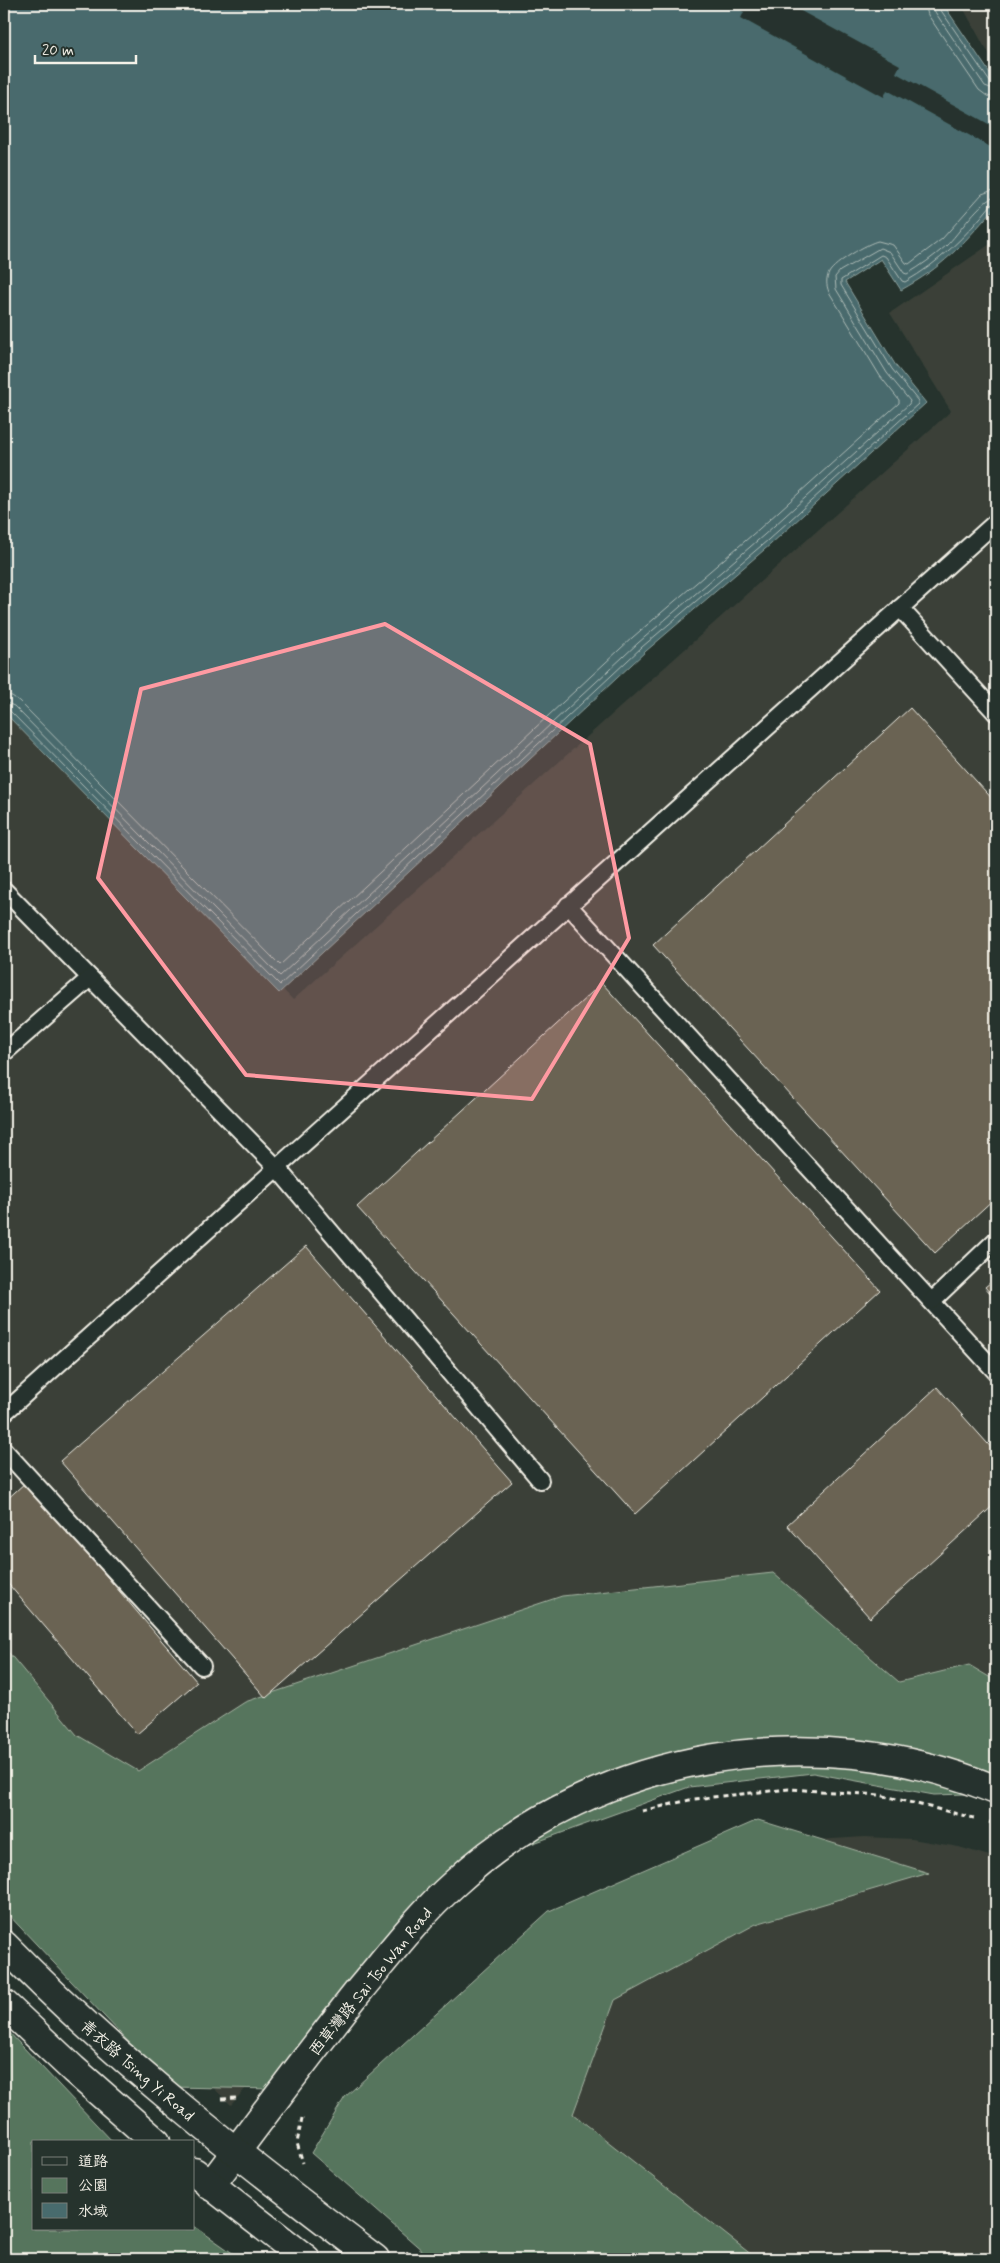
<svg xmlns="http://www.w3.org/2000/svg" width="1000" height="2263" font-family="Mynerve,'LXGW WenKai TC',sans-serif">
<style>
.built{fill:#3a4138}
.green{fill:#56755d;stroke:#a5b3a2}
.water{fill:#486b6d;stroke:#8da19e}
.pier{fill:#26332d}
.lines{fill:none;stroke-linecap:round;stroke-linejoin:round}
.shore{stroke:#afbbb7;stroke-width:1}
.building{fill:#6a6352;stroke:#f4f1e8}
.service-casing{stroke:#f4f1e8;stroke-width:20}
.minor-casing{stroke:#f4f1e8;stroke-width:31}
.secondary-casing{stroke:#f4f1e8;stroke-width:31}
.path{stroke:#f4f1e8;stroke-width:3;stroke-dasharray:5 4;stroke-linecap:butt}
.service{stroke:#26332d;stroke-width:16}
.minor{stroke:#26332d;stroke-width:28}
.secondary{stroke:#26332d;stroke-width:28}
.marked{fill:#ff9aa2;fill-opacity:0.2;stroke:#ff9aa2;stroke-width:4;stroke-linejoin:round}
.labels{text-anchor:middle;stroke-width:4.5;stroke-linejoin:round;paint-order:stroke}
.street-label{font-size:16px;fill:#f4f1e8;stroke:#26332d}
</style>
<rect width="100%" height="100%" fill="#26332d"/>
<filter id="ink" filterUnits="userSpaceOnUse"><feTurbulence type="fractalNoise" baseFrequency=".02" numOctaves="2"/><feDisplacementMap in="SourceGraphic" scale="10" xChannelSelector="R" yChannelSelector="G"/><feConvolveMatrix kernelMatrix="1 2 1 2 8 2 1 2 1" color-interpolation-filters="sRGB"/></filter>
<g filter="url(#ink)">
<g class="built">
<polygon points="961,4 996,4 996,62 984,46"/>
<polygon points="996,240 996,1752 623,1750 420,1892 231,2105 52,1929 4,1875 4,698 293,1000 951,411 890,313"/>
<polygon points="864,1837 912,1839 959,1847 996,1858 996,2259 692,2259 468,2086 817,1840"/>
</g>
<g class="green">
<polygon points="773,1573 899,1682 969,1665 996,1681 996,1793 934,1795 813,1773 689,1787 456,1871 274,2089 171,2087 4,1910 4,1647 77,1735 138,1771 245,1702 562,1596"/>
<polygon points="758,1820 929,1873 756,1924 615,2000 573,2114 757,2259 432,2259 311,2153 345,2097 549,1911"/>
<polygon points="4,2027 113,2142 34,2142 34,2229 194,2229 194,2226 241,2259 4,2259"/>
</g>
<path class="water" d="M4 4H943L996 82V206L992 211C961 246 943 267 901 290L881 259 845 282 896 366 926 403 771 544 646 651 279 993 4 712Z"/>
<polygon class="pier" points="730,4 788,4 900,65 896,73 996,128 996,150 887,90 884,97 741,18 744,12"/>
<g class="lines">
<g class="shore">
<polyline points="925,4 928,15 979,90 987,96 996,98"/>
<polyline points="933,4 935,12 985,86 996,90"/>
<polyline points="939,4 940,9 990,82 996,84"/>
<path d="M4 695 12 696 19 701 280 965 633 637 759 529 899 403V400L880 376 829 292C826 285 826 279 829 273 834 263 868 243 878 241L893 245 906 263 909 264 942 239 982 194 996 189"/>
<path d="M4 702 14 706 280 976 638 643 764 535 909 404 910 401 887 373 836 289 835 277 840 271 880 248 890 252 904 273 907 274C921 266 933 257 946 246 958 235 981 198 996 197"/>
<path d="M4 709 9 710 280 985 642 647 768 540 918 404V401L892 369 841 285V280L881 255 886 257 902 281 905 282C939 263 966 236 991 205L996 203"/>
</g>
</g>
<g class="building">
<polygon points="910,708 996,803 996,1197 935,1253 653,945"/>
<polygon points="602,983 880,1290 635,1514 357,1207"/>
<polygon points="306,1246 512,1482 266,1698 60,1461"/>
<polygon points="996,1278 996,1300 985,1287"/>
<polygon points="937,1387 996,1453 996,1503 870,1618 787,1525"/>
<polygon points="26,1482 197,1682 137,1734 4,1579 4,1502"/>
</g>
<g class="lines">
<g class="service-casing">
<g id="service">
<polyline points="900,608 996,713"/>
<polyline points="4,890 277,1168 540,1480"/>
<polyline points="568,905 996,1372"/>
<polyline points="4,1053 90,978"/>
<polyline points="932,1301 996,1240"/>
<polyline points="4,1413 996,522"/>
<polyline points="4,1450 202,1666"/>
</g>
</g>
<g class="minor-casing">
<path id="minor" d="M210 2186C260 2120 309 2053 361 1988 391 1952 420 1914 455 1883 599 1750 815 1715 996 1790"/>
</g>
<g class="secondary-casing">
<g id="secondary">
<path d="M4 1945C118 2062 245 2161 375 2259"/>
<polyline points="4,2004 73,2069 156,2142"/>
<polyline points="194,2172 306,2259"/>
</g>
</g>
<g class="path">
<polyline points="642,1811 694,1799 789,1789 880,1795 974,1818"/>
<polyline points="989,1822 996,1824"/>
<polyline points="222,2099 236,2098"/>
<polyline points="302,2118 297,2143 303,2163"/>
<polyline points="406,2252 415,2259"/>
</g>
<use href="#service" class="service"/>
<use href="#minor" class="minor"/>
<use href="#secondary" class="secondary"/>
</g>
</g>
<path class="marked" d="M385 624 590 744 629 938 532 1099 246 1075 98 878 141 689Z"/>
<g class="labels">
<g class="street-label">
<text transform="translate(370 1981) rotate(-51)" y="6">西草灣路 Sai Tso Wan Road</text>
<text transform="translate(138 2070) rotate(41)" y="6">青衣路 Tsing Yi Road</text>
</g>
</g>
<rect width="1000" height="2263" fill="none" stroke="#26332d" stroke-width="20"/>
<rect x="10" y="10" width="980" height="2243" fill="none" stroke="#f4f1e8" stroke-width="2" filter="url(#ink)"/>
<rect x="32" y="2140" width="162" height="90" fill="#26332d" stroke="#787f78"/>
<rect x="42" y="2157" width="25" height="8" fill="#26332d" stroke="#787f78"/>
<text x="78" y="2166" font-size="15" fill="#f4f1e8">道路</text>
<rect x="42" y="2178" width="25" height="15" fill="#56755d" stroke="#787f78"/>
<text x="78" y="2190" font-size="15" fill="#f4f1e8">公園</text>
<rect x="42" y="2203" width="25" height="15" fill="#486b6d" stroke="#787f78"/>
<text x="78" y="2216" font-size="15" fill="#f4f1e8">水域</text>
<path d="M35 55v8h101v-8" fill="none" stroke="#f4f1e8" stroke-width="2.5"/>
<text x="42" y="55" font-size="15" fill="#f4f1e8" stroke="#26332d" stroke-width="4" paint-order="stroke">20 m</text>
</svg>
